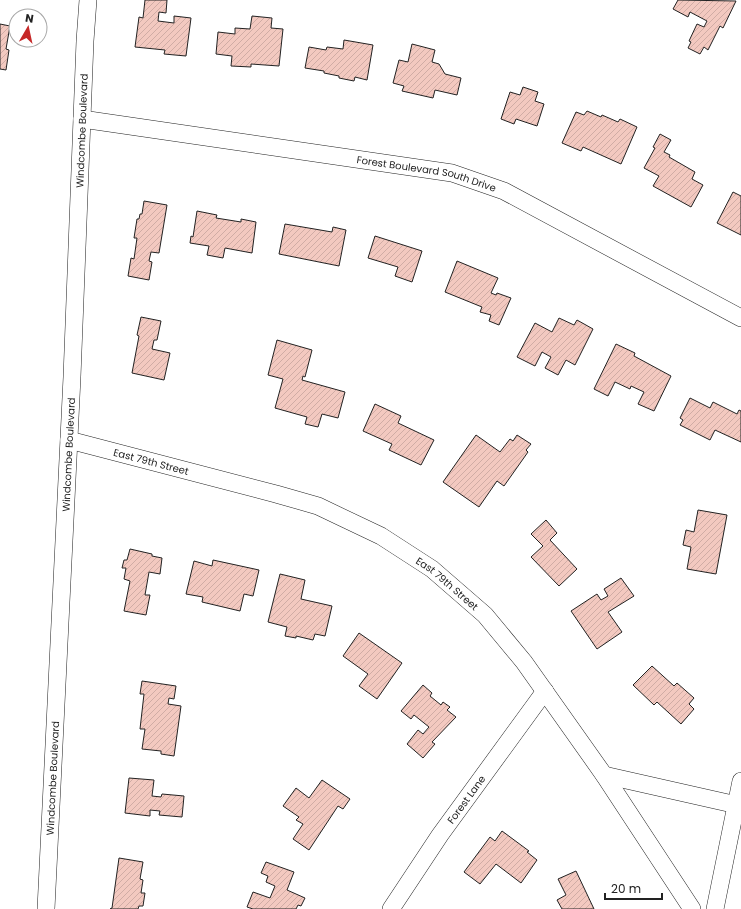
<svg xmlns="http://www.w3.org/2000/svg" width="741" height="909" font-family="Poppins,sans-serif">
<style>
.building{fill:url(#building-hatch);stroke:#222}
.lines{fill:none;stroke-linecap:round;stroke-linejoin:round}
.minor-casing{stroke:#222;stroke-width:18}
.minor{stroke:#fff;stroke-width:17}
.labels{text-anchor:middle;stroke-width:3;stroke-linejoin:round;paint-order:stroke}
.street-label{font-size:10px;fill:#222;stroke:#fff}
</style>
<defs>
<pattern id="building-hatch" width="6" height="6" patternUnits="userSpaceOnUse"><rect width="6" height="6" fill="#f3c9c0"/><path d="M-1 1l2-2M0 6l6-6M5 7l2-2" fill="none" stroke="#d0aca5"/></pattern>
</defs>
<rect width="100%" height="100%" fill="#fff"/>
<g class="building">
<polygon points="145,0 167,0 166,13 159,12 158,21 174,23 174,16 191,18 186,56 164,54 165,50 135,47 139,17 143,18"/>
<polygon points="678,0 736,1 723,28 720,26 708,50 704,47 700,54 688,48 691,42 689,41 697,24 704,27 707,21 690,12 688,17 673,9"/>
<polygon points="252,16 272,18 271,28 283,29 279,66 251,64 251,67 231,66 232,56 216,54 218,32 235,34 235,28 250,29"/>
<polygon points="0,24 10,26 6,49 9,50 6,70 0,69"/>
<polygon points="344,40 373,45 367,80 355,77 354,81 339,78 339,76 324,73 324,71 305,68 309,47 326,50 327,47 343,49"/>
<polygon points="412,44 435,50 432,62 439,64 445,74 461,78 457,95 435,90 433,98 402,91 404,86 393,83 399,60 408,62"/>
<polygon points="523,87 538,92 535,101 544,104 537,126 516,119 514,124 501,119 510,92 520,95"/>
<polygon points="587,111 601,117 602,115 618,122 620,119 637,127 621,164 583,147 581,151 562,143 576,112 584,115"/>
<polygon points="660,134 671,140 664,152 670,155 669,157 695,172 692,179 703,185 691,207 653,186 659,176 644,168 655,148 653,147"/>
<polygon points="733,192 741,196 741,235 717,223"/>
<polygon points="144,201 167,205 159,253 151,252 149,261 152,262 149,280 128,276 131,258 134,259 137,238 134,238 137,219 139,219 140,214 142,214"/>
<polygon points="197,211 217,215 216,218 241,222 241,219 256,222 252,253 225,248 223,258 207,255 209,246 190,243 191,236 193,237"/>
<polygon points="285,224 332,232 333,227 346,230 339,266 279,254"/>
<polygon points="375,236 422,251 412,282 395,276 398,267 368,258"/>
<polygon points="457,261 498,278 491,293 496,295 497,293 511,298 499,325 489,321 491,315 480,312 482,307 445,292"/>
<polygon points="141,317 161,321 157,340 154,340 152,349 170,353 164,380 132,373 139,336 137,335"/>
<polygon points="559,318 574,325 577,320 593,329 575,365 566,360 558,375 545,368 551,357 542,352 535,366 517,357 535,323 552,332"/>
<polygon points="277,340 312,350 305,377 303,376 302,380 345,392 338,418 322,414 318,427 305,424 307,417 275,408 283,379 268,375"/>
<polygon points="616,344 635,353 634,356 671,376 654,411 638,404 644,392 631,386 630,389 615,382 608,396 594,389"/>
<polygon points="690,398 710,408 713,402 737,414 739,410 741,411 741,442 715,430 710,440 680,425 683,420 680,418"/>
<polygon points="375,404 401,416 398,423 434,440 421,465 389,450 392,444 363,431"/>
<polygon points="476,435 500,452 510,439 513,441 517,435 531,444 526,450 528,452 504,486 497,481 479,507 443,482"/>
<polygon points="698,510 727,515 716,574 687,569 691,547 683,545 686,530 694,532"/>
<polygon points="546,520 557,533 550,540 577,569 559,586 531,557 543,546 531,534"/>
<polygon points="130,549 152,554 152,556 162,558 160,574 149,572 145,595 150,595 146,615 124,611 130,581 124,579 126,568 122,568 124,560 127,560"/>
<polygon points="213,560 259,570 253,596 244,594 240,611 202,602 203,597 186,594 194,561 212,566"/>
<polygon points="280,574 305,580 301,599 332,606 325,636 315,634 313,640 296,636 296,638 285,636 287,627 268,622"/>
<polygon points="621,578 634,596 608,612 622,632 597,649 571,611 597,594 601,600 608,596 604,589"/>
<polygon points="359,633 402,663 377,699 359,686 368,674 343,656"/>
<polygon points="652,666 674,686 677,683 694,698 689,704 694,709 681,724 657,702 654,705 633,685"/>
<polygon points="142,681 176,686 174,699 169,698 168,704 181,706 174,756 161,754 161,751 142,749 145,729 140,729 144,694 140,694"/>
<polygon points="423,685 432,693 430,696 441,705 443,702 450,707 447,710 456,717 432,742 435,744 423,758 407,744 418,730 423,734 429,727 414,715 411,719 401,711"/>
<polygon points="129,778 154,780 152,796 161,797 162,794 184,796 182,817 159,815 160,811 150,810 150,816 125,813"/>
<polygon points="322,780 350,799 343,809 338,806 309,850 293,839 303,824 296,820 299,817 283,806 296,788 309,798"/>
<polygon points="502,831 529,851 527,852 537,860 521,883 496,864 480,884 464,872 490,837 495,841"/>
<polygon points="119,858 143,862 140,879 143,880 141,893 145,893 143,906 139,906 138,909 110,909 112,908"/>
<polygon points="266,862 294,872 287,890 305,898 301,906 298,905 296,909 253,909 247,907 253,892 270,898 275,886 266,882 268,876 261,873"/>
<polygon points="576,871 594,909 562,909 557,900 566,895 558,879"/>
</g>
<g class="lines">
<g class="minor-casing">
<g id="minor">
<path id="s1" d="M82 119 452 173 504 191 741 318"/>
<path id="s2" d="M69 440 276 494 318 506 381 536 432 569 485 615 524 662 604 775 692 909"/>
<polyline points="604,775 737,805"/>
<path id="s3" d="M46 909 72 377 85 41 88 0"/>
<path id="s4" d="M391 909 440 835 545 691"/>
<polyline points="715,909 741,781"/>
</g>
</g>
<use href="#minor" class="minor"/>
</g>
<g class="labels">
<g class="street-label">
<text dy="4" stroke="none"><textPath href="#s3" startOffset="779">Windcombe Boulevard</textPath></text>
<text dy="4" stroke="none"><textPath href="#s1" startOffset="349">Forest Boulevard South Drive</textPath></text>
<text dy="4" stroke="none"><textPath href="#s3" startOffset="455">Windcombe Boulevard</textPath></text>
<text dy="4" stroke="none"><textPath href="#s2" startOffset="85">East 79th Street</textPath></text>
<text dy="4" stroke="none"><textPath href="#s2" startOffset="409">East 79th Street</textPath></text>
<text dy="4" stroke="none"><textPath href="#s3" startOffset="131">Windcombe Boulevard</textPath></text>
<text dy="4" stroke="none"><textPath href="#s4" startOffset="133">Forest Lane</textPath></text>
</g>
</g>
<g transform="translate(28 28) rotate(9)"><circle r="19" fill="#ffffff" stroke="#a7a7a7"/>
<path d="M0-3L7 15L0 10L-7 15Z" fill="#c62828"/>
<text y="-6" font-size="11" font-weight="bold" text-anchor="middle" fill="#222222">N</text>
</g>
<path d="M605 893v6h57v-6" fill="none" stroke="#222222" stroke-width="2"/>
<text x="611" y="893" font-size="12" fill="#222222" stroke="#ffffff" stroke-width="3" paint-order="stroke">20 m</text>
</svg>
